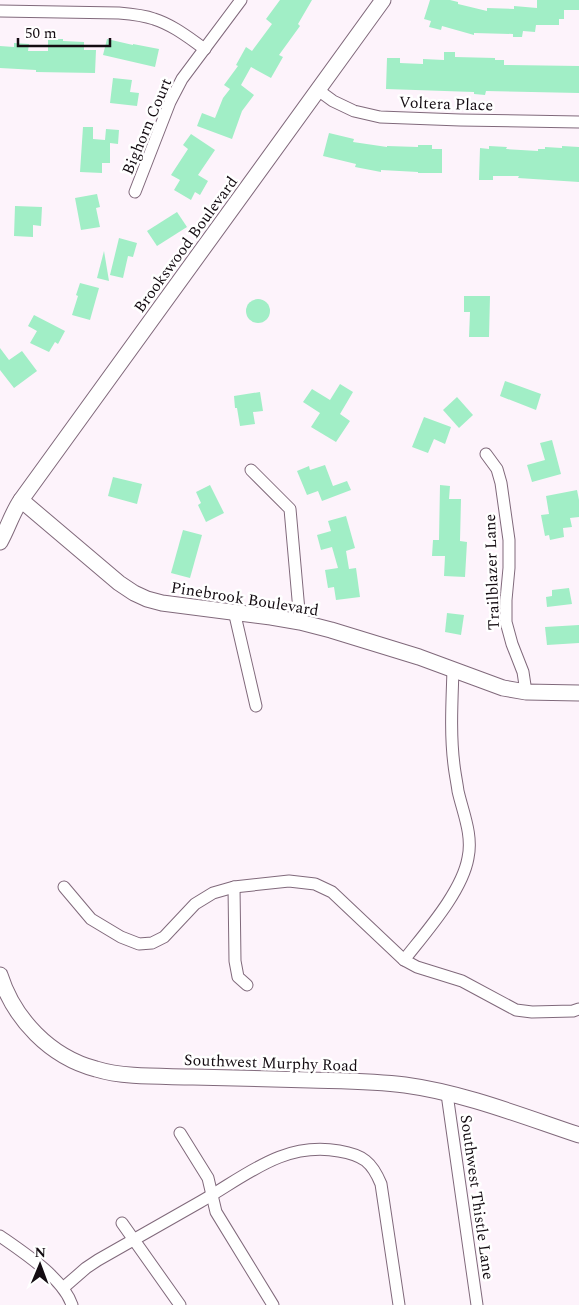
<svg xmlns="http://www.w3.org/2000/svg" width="579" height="1305" font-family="Spectral,serif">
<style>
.building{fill:#a1eec6}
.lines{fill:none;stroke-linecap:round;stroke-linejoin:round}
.street-casing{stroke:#80697b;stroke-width:13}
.secondary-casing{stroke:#80697b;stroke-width:17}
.street{stroke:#fff;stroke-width:11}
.secondary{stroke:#fff;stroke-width:15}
.labels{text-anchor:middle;stroke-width:5;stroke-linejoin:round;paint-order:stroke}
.street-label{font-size:16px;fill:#140c12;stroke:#fff}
</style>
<rect width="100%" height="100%" fill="#fdf3fb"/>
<g class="building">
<polygon points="280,0 312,0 298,24 300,26 279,55 283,57 271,78 251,67 241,85 254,95 242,111 232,139 197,126 202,113 215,118 223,98 230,89 224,85 238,66 236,65 246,47 252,51 272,24 266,19"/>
<polygon points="430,0 450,0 458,2 458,4 487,11 487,8 514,9 514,6 537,8 537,0 579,0 579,10 564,10 564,19 559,19 559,25 536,25 535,32 523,31 522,37 513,37 513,34 474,33 474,35 442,26 441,30 429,27 431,21 424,19"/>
<polygon points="48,39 63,39 63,41 84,42 84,50 96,50 95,73 36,72 36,70 0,68 0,46 14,47 14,43 29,44 28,51 48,51"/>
<polygon points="107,39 133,45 133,44 159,49 155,67 103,55"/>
<polygon points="444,52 455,52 455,57 495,58 495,60 504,60 504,65 579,66 579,93 486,91 485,95 474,94 474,92 386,89 387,58 400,58 400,63 423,64 423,59 444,60"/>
<polygon points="113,78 132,80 130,92 139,93 137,106 110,103"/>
<polygon points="83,127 93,127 93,139 105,140 106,129 119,130 118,144 110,143 110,163 102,163 102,173 80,172"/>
<polygon points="329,133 354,139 353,142 387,147 387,146 418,147 418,145 432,145 432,149 442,149 442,173 418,173 418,172 381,170 381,172 355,167 356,164 323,156"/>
<polygon points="191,134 215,150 198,175 208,181 200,195 195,192 191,200 174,190 180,180 171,175 188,149 183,145"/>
<polygon points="489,146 507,147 506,149 538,151 538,149 545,149 545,147 562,148 562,146 579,147 579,182 518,178 519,176 493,176 493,180 479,180 480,148 489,149"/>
<polygon points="97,194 100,207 96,208 100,227 81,230 75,198"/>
<polygon points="15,206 42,207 41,226 33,225 33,237 14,236"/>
<polygon points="177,212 187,227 157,246 147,231"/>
<polygon points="119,238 137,243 133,257 128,256 123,278 110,275"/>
<polygon points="104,251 109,281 97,278"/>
<polygon points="80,283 99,288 90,320 72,315 78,296 76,295"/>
<polygon points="464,296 490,296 489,337 469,337 470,312 464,312"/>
<circle cx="258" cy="311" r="12"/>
<polygon points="34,315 65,331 58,344 55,342 49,352 30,343 37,331 28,326"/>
<polygon points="0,348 9,360 22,351 37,371 14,388 0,370"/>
<polygon points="505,381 541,394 536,410 500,396"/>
<polygon points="340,384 353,392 340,414 350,421 336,442 311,427 320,413 303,402 312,389 330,400"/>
<polygon points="260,392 263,411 253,412 255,424 240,426 237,408 235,408 234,396"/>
<polygon points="457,397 473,415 459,428 443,410"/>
<polygon points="424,417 451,427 445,444 434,439 428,453 412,447"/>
<polygon points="552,440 561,474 532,482 527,465 545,460 540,443"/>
<polygon points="325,465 333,486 347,481 351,490 322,501 318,491 307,495 297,471 309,466 310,470"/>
<polygon points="113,477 142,484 137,504 108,496"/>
<polygon points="210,485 224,513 206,522 198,505 201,503 196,492"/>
<polygon points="440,485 450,486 449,499 461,499 460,541 467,542 465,577 444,576 445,556 432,556 433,540 439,540"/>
<polygon points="577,490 579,500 579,517 570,518 572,527 563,528 564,537 550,540 549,535 545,536 541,515 549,514 546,496"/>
<polygon points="346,516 355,548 346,551 349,569 356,568 360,597 336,600 334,587 328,588 325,570 338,568 332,547 321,550 317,535 331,531 328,521"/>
<polygon points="183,530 202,535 190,578 171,573"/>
<polygon points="569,588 572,604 547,607 546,597 552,596 552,590"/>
<polygon points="447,613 464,615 461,635 445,632"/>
<polygon points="579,625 579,643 547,645 545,627"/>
</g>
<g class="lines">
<g class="street-casing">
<g id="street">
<path d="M0 11 119 13C131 14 143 15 154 19 173 25 189 38 205 49"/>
<polyline points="318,90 333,101 354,111 380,117 460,120 579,122"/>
<polyline points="135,192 170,102 182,79 241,0"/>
<polyline points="486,454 497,469 501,483 509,540 509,568 506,600 506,622 512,644 523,672 526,692"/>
<polyline points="251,470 290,509 300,622"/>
<polyline points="234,611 256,706"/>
<polyline points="64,887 91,919 121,937 139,944 152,943 164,937 195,904 213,893 234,887 289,881 315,884 332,892 404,960 417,967 462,981 516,1010 532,1012 573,1011 579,1009"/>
<polyline points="234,887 235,961 238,977 247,985"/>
<path d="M404 960C425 933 462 892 468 858 473 835 463 813 458 791 457 783 455 774 454 765 450 734 452 701 453 670"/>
<polyline points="447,1094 477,1305"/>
<polyline points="180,1133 208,1178 216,1212 273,1305"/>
<polyline points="122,1223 180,1305"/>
<path d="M0 1236C23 1252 63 1278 72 1305"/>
<path d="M63 1288 86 1268 98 1260C132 1241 166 1221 200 1202 246 1176 283 1141 339 1151 363 1155 372 1162 381 1184L399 1305"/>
</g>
</g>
<g class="secondary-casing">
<g id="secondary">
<polyline points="21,500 119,583 134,593 147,599 162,603 271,617 300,622 331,630 419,657 503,688 526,692 579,693"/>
<path d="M0 542C8 528 12 513 21 500L383 0"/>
<path d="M0 975C14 1019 50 1057 96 1069 125 1078 163 1076 193 1077 232 1078 271 1079 310 1080 342 1081 374 1081 405 1085 464 1093 522 1116 579 1135"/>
</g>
</g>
<use href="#street" class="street"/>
<use href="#secondary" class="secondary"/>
</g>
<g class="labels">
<g class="street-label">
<text transform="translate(446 103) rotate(2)" y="6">Voltera Place</text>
<text transform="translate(146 126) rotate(-67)" y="6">Bighorn Court</text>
<text transform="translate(185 244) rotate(-54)" y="6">Brookswood Boulevard</text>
<text transform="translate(491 572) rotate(-92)" y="6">Trailblazer Lane</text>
<text transform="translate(245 598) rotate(9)" y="6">Pinebrook Boulevard</text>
<text transform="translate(271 1062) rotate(2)" y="6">Southwest Murphy Road</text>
<text transform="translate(478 1197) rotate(82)" y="6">Southwest Thistle Lane</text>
</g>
</g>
<g transform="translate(40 1265) rotate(1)" stroke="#ffffff" stroke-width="4" paint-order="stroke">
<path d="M0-4L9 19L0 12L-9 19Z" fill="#140c12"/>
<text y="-8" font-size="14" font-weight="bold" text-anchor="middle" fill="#140c12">N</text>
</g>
<path d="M18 38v8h92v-8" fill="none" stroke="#140c12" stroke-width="2.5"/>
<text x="25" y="38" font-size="15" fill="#140c12" stroke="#ffffff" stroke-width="4" paint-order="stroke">50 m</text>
</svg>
